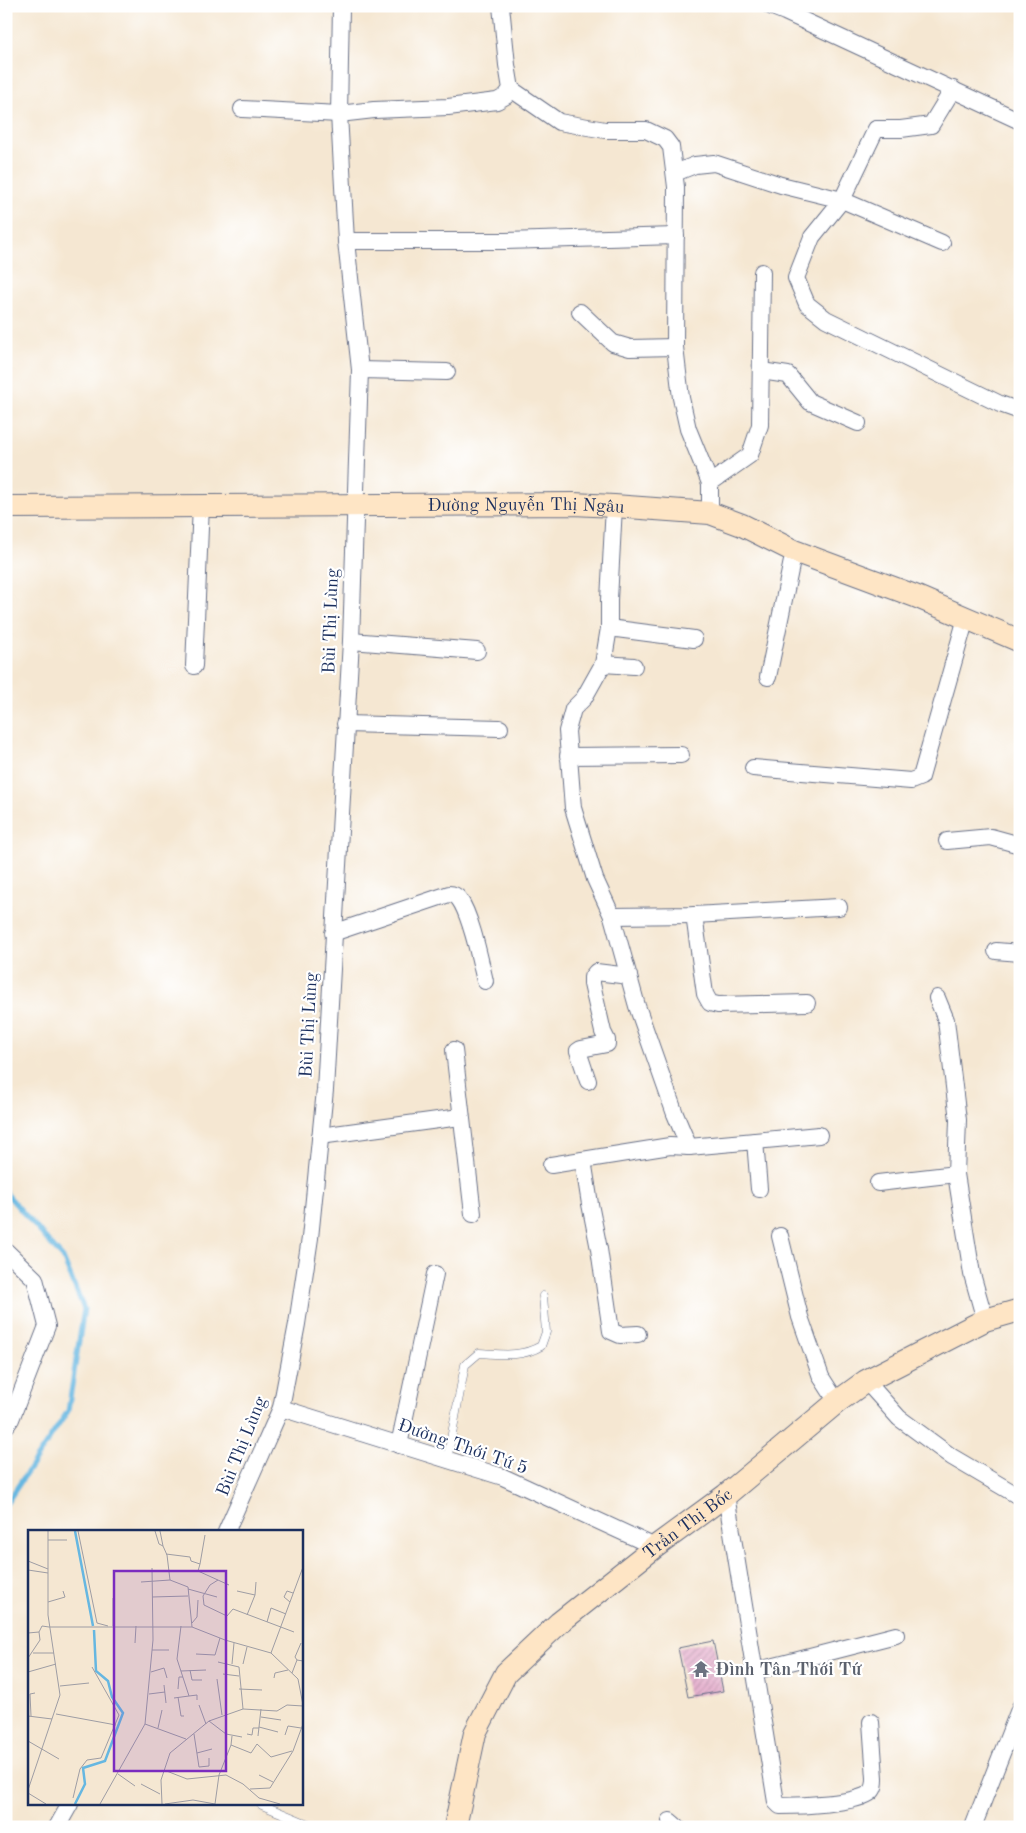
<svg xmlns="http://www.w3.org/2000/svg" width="1026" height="1833" font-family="'Old Standard TT',serif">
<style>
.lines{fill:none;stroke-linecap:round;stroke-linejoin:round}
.stream{stroke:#66b7e1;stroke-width:5}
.building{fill:url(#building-hatch)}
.lane-casing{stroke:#676f87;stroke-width:9}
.street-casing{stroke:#676f87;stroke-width:18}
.secondary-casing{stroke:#676f87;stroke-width:24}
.lane{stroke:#fff;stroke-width:8}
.street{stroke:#fff;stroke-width:16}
.secondary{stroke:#fee5c5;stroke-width:22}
.labels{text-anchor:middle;stroke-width:4.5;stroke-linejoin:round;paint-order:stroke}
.street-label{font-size:18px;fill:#1b2f5e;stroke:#fff}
.worship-label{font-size:18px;font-weight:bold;fill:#5b616d;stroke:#fff;text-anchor:start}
.inset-river{fill:none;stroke:#66b7e1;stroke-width:2.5}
.inset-road{fill:none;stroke:#9e9da4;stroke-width:1}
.view{fill:#7b2cbf;fill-opacity:0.15;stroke:#7b2cbf;stroke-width:2.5}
.inset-edge{fill:none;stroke:#1b2f5e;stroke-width:2.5}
</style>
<defs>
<pattern id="building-hatch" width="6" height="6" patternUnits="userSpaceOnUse" patternTransform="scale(1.25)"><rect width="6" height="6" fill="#e6b0ce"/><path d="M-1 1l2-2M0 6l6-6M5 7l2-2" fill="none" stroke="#ba90aa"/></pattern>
</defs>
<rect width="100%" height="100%" fill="#fff"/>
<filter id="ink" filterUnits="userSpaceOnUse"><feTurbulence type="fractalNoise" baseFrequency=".02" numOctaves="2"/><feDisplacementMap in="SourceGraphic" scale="10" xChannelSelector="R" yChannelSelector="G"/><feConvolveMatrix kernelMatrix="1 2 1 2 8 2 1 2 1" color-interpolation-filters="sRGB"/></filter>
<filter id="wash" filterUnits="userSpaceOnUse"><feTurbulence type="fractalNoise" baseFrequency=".0096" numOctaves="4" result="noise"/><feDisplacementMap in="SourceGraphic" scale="20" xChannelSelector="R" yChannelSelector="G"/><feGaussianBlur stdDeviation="1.12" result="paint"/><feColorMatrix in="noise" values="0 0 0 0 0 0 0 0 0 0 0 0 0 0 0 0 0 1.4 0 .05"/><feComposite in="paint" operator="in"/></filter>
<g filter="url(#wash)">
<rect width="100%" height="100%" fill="#f5e7d2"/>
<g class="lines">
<polyline class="stream" points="6,1193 63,1258 84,1309 68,1411 6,1504"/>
</g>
<g id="blocks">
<polygon class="building" points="713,1641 723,1691 688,1697 678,1648"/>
</g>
</g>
<g filter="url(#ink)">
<use href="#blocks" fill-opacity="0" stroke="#676f87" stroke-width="1"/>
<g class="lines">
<g class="lane-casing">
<g id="lane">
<path d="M447 1460 465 1365 479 1353C501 1354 520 1358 541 1346L546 1332 543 1296"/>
<polyline points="262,1805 315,1827"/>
</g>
</g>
<g class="street-casing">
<g id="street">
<polyline points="770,6 785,12 1020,121"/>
<polyline points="511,89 559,122 605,130 646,130 665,139 671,147 676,187 675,347 681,398 688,429 710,483 710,513"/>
<polyline points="953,89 931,125 901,129 876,129 842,200 812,237 796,278 807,304 826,319 1000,404 1020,411"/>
<polyline points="242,109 339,114 374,110 448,107 497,101 506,96 511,89 507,65 501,6"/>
<polyline points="675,173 695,165 714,163 781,185 842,200 942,243"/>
<polyline points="346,241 505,241 676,236"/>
<polyline points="580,312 613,343 630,348 675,347"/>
<polyline points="360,370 447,372"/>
<polyline points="761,371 788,375 810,402 858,423"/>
<polyline points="710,483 750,455 760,425 762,272"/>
<polyline points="614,506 609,600 609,628 603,664 584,698 573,709 567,731 573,808 595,879 612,916 637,1006 675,1114 689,1147 755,1141 759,1189"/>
<polyline points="609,628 694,639"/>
<polyline points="351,641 477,651"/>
<polyline points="603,664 634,666"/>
<polyline points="194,666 201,505"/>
<polyline points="768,677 794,551"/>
<polyline points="345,724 500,728"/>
<polyline points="568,756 681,755"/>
<polyline points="753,768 911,781 921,777 966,618"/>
<polyline points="947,841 991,837 1020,845"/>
<polyline points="694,915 705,994 710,1003 718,1005 807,1003"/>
<polyline points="612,916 694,915 839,907"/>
<path d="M333 933 449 894C453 894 456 895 459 899 471 915 480 960 485 981"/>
<polyline points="996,951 1020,953"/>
<polyline points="937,998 946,1020 958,1120 956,1174 972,1274 985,1320"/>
<polyline points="454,1050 473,1214"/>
<polyline points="588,1081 578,1051 581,1049 607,1044 607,1040 603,1032 592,984 592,977 596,972 629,976"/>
<polyline points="320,1136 460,1117"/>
<polyline points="755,1141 819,1135"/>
<polyline points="583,1160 590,1204 599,1249 611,1331 620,1335 638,1334"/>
<polyline points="551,1165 670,1146 689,1147"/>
<polyline points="878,1183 956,1174"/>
<polyline points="780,1236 800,1317 821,1377 837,1402"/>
<polyline points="6,1251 35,1279 47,1326 11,1419 6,1426"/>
<polyline points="866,1381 899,1418 952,1457 1020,1497"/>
<polyline points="281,1408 503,1477 655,1547"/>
<polyline points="399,1445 435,1274"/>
<path d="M726 1495 776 1802 780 1806C799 1806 857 1804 871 1792 875 1788 875 1783 875 1778L871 1722"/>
<polyline points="226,1532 281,1408 297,1324 310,1238 325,1090 351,641 360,370 346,241 339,114 341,6"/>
<polyline points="755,1671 896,1635"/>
<polyline points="670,1821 677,1827"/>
<polyline points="57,1827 70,1804"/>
<polyline points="973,1827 1020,1707"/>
</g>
</g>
<g class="secondary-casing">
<g id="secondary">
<path id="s1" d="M6 507 573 504 614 506 710 513 742 525 794 551 915 596 1020 641"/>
<path id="s2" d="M455 1827 475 1733 506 1673 559 1623 655 1547 726 1495 837 1402 866 1381 985 1320 1020 1310"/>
</g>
</g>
<use href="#lane" class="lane"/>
<use href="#street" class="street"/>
<use href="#secondary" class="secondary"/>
</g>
</g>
<defs>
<g id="temple-bare" transform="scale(1.35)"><path d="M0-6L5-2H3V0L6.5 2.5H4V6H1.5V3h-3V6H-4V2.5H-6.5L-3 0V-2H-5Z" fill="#6b7280" stroke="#fff" stroke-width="2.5" paint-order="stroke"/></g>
</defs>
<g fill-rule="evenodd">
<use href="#temple-bare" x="701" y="1669"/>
</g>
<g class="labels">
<g class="street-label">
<text dy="6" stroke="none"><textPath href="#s1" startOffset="520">Đường Nguyễn Thị Ngâu</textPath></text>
<text transform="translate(330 621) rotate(-88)" y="6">Bùi Thị Lùng</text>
<text transform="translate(308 1025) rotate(-87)" y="6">Bùi Thị Lùng</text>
<text transform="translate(241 1446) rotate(-68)" y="6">Bùi Thị Lùng</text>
<text transform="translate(463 1446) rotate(19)" y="6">Đường Thới Tứ 5</text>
<text dy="6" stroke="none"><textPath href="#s2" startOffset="399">Trần Thị Bốc</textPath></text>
</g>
<g class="worship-label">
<text x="715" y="1675">Đình Tân Thới Tứ</text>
</g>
</g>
<g transform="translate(28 1530)">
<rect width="275" height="275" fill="#f5e7d2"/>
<path class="inset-river" d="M47 1 65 96M47 274 57 254 55 238 77 231 95 183 84 167 80 151 68 141 66 100"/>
<path class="inset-road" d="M50 1 69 93 80 96M132 1 135 16M20 10H39M138 24 162 27 163 31 172 34 170 41 201 55M0 31 20 39M172 34 177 5M0 40 20 43M142 50 160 57 164 97M190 50 182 55 175 66 176 75 199 86 205 79 266 102M113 52 142 50 139 25 135 16 131 14 127 1M160 59 189 67M209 61 227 65M124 67 160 66M85 68V96M20 72 37 67 35 61M262 72 256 67 259 61 265 63M219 85 227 65 228 52M239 92 243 78 258 84M164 93 169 87 170 70M153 96 149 129 161 166 169 165V170M21 97H164L197 110 243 123 270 149 275 175M0 103 11 102 14 96 21 97M107 113 108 96M124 120H141M5 123H26M243 123 275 37M168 124 187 125 192 108M0 128 12 110 11 102M269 130 267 127 273 113M190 132 211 137 215 179M204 134 206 113M215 134 219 117M162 140 164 150H174M153 141 178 140M0 142 28 134M123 142 136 138 139 148M264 143 269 130 275 131M195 144 211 146M246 148 247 143 260 140M189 149 194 185M136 155 138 173M32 156 61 153M150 159 151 147H155M211 159 234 160M121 164 137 162M150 167 153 186H156M146 168 161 166M171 175 178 194M28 184 88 195M0 186 24 189M3 186 2 164 7 163M233 187 253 190M181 191 198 204 214 207M117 194 158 209M231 197 250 202M130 198 134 180M166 204 171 237 181 236V228M219 204 224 205 225 198H231M257 205 260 196 273 198M230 206 233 179M0 211 31 229M203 215 223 223 229 214 243 227 264 221M169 223 184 219M136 240 159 249 198 245 215 254 231 268 252 274M90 244 107 256M231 245 245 252M113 254 132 264M222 259 242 258 265 221 275 194M0 260 32 165 20 85V1M0 263 18 274M45 268 52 239 59 230 73 228 91 185 64 137M72 274 117 194 125 110 124 38M134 274 133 250 142 223 181 191 215 179 249 181 259 175 275 176M137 274 165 270 187 274M187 274 191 245 203 215 204 206"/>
<path class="view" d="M86 41H198V241H86Z"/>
<rect width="275" height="275" class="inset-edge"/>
</g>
<rect width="1026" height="1833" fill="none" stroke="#fff" stroke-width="25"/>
</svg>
